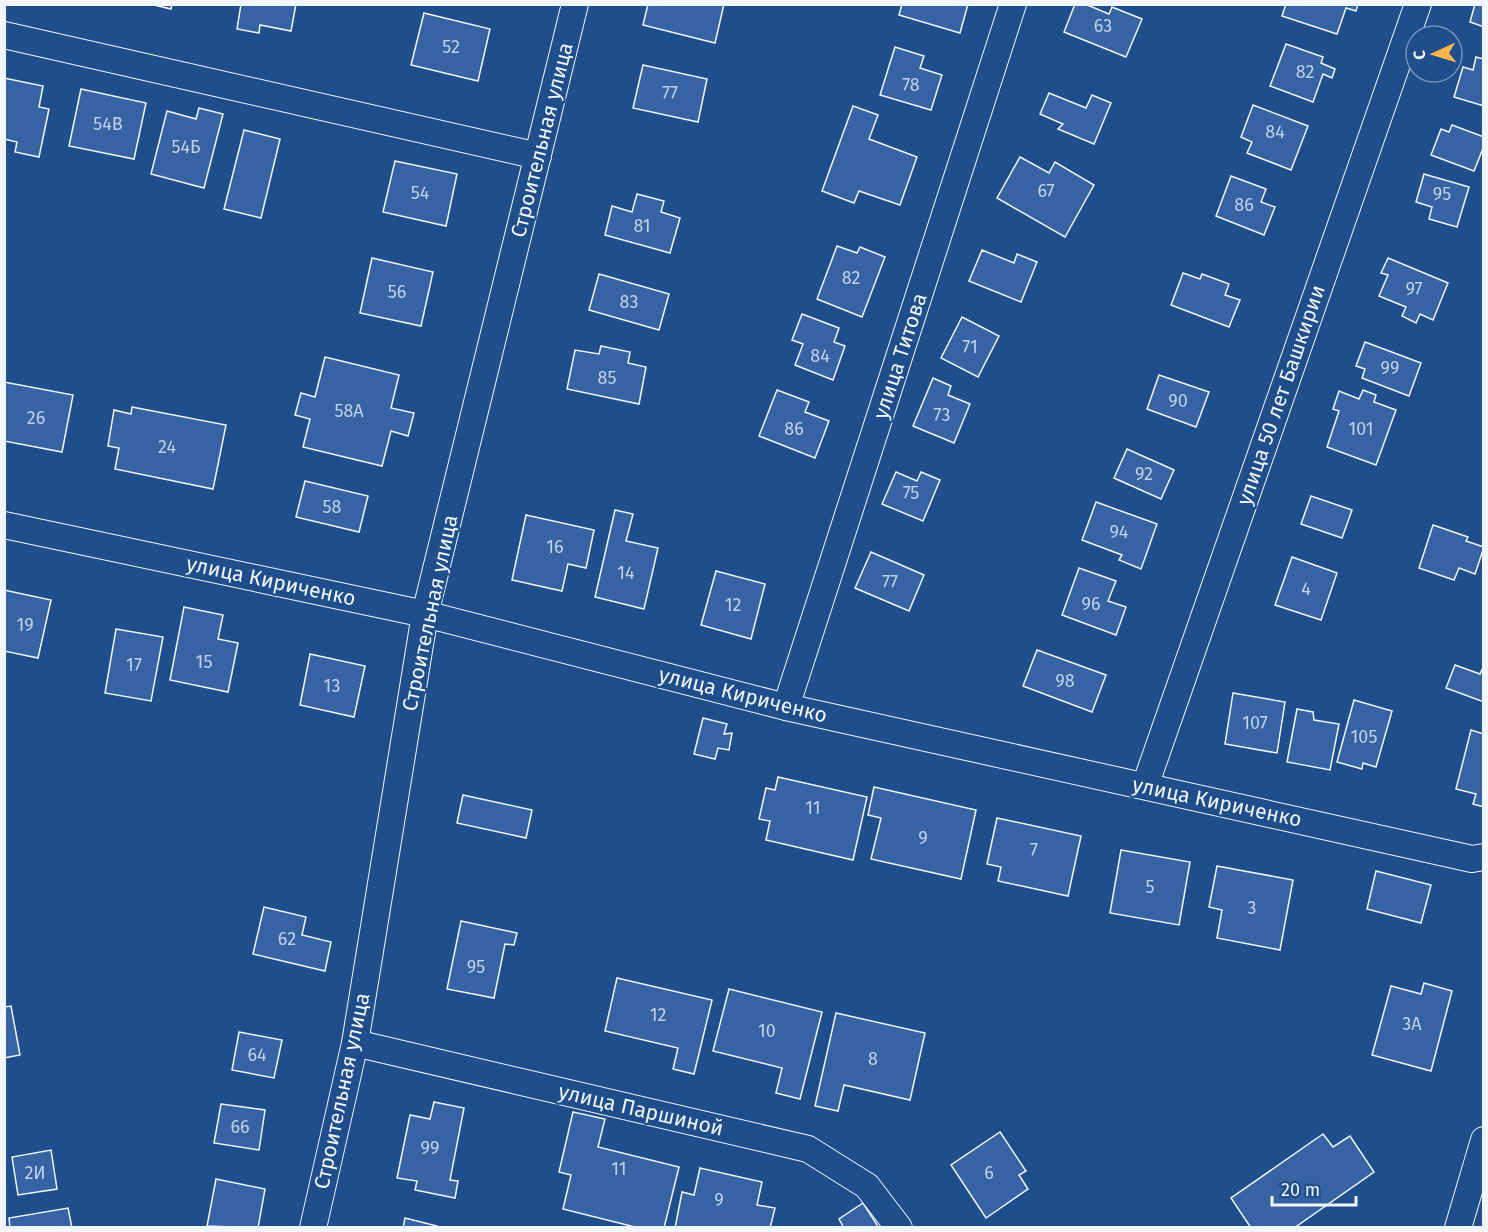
<svg xmlns="http://www.w3.org/2000/svg" width="1488" height="1232" font-family="'Fira Sans',sans-serif">
<style>
.building{fill:#3563a3;stroke:#f2f6ff;stroke-width:1.5}
.lines{fill:none;stroke-linecap:round;stroke-linejoin:round}
.street-casing{stroke:#f2f6ff;stroke-width:28}
.street{stroke:#1f4e8c;stroke-width:26}
.labels{text-anchor:middle;stroke-width:4.5;stroke-linejoin:round;paint-order:stroke}
.number-label{font-size:18px;fill:#c3d1e8}
.street-label{font-size:21px;fill:#f2f6ff;stroke:#1f4e8c}
</style>
<rect width="100%" height="100%" fill="#1f4e8c"/>
<g class="building">
<polygon points="150,4 172,4 171,9"/>
<polygon points="241,4 296,4 291,31 260,25 259,33 237,29"/>
<polygon points="648,4 724,4 715,43 643,25"/>
<polygon points="902,4 968,4 960,33 899,15"/>
<polygon points="1075,4 1085,4 1109,14 1112,7 1142,19 1126,57 1064,32"/>
<polygon points="1286,4 1358,4 1356,11 1346,8 1337,34 1282,16"/>
<polygon points="1475,4 1484,4 1484,27 1470,22"/>
<polygon points="424,13 490,29 478,81 411,65"/>
<polygon points="1286,44 1323,57 1321,63 1335,69 1332,78 1323,74 1313,102 1270,86"/>
<polygon points="895,47 924,56 920,68 942,75 931,110 880,95"/>
<polygon points="1476,57 1484,59 1484,106 1454,97 1463,67 1473,70"/>
<polygon points="643,65 707,79 698,122 633,108"/>
<polygon points="4,78 43,86 39,107 49,109 39,157 15,152 17,142 4,139"/>
<polygon points="81,89 146,103 134,159 69,146"/>
<polygon points="1049,93 1086,108 1092,95 1111,103 1094,144 1058,129 1063,124 1040,114"/>
<polygon points="1253,105 1308,126 1291,170 1247,153 1252,142 1241,137"/>
<polygon points="853,106 878,115 869,139 917,157 900,205 859,191 854,203 822,191"/>
<polygon points="199,108 223,114 204,188 151,174 167,111 196,119"/>
<polygon points="1452,125 1484,137 1484,146 1474,171 1431,155 1441,129 1449,132"/>
<polygon points="244,130 280,139 261,218 224,209"/>
<polygon points="1020,157 1049,173 1055,162 1094,185 1065,237 997,198"/>
<polygon points="395,161 457,174 446,226 383,212"/>
<polygon points="1424,174 1469,187 1457,227 1429,219 1432,207 1416,202"/>
<polygon points="1231,176 1266,189 1261,202 1275,207 1264,235 1216,216"/>
<polygon points="637,194 664,201 661,212 680,218 670,253 605,235 612,206 632,212"/>
<polygon points="837,246 857,253 860,247 885,257 862,317 817,299"/>
<polygon points="982,250 1014,263 1017,254 1037,262 1021,302 969,281"/>
<polygon points="372,258 433,272 421,326 360,313"/>
<polygon points="1388,258 1448,283 1433,320 1420,314 1416,323 1402,316 1406,307 1379,296 1388,275 1381,273"/>
<polygon points="1183,273 1200,279 1202,274 1229,284 1225,295 1240,300 1229,327 1171,305"/>
<polygon points="599,274 669,294 659,330 589,310"/>
<polygon points="802,314 839,328 834,342 845,346 833,380 795,365 803,344 792,340"/>
<polygon points="962,317 999,336 978,377 941,358"/>
<polygon points="1365,342 1421,363 1409,396 1362,378 1365,369 1356,366"/>
<polygon points="601,346 630,352 628,363 646,367 639,404 567,389 575,350 599,354"/>
<polygon points="325,357 399,375 391,408 414,413 408,436 391,431 382,466 303,447 310,419 295,415 301,393 315,397"/>
<polygon points="1159,375 1209,392 1196,427 1147,409"/>
<polygon points="933,378 951,386 948,395 970,404 954,443 913,426"/>
<polygon points="4,382 73,395 62,452 4,441"/>
<polygon points="777,390 809,402 805,412 829,421 815,458 759,436"/>
<polygon points="1363,390 1376,395 1374,402 1396,410 1376,465 1327,447 1339,411 1333,409 1339,391 1359,399"/>
<polygon points="132,407 226,425 213,489 115,469 119,448 108,446 114,410 131,414"/>
<polygon points="1127,449 1174,470 1161,499 1114,478"/>
<polygon points="896,472 917,481 921,472 940,480 923,521 882,504"/>
<polygon points="305,481 368,496 359,532 296,517"/>
<polygon points="1311,496 1352,510 1342,538 1301,524"/>
<polygon points="1096,502 1157,524 1141,569 1119,560 1122,555 1082,540"/>
<polygon points="615,510 633,514 626,541 658,548 644,609 595,597"/>
<polygon points="526,515 594,530 586,568 568,564 562,591 512,580"/>
<polygon points="1433,525 1468,537 1466,541 1484,547 1475,574 1459,568 1454,580 1419,568"/>
<polygon points="871,552 924,575 909,611 855,588"/>
<polygon points="1292,557 1337,573 1321,620 1275,605"/>
<polygon points="1079,568 1116,581 1108,601 1126,607 1116,635 1062,615"/>
<polygon points="716,571 765,584 751,639 701,625"/>
<polygon points="4,590 51,600 38,658 4,651"/>
<polygon points="184,607 223,615 218,639 238,643 228,692 170,680"/>
<polygon points="116,629 163,637 151,701 105,693"/>
<polygon points="1037,650 1106,675 1092,712 1023,686"/>
<polygon points="310,654 365,666 354,717 300,705"/>
<polygon points="1455,665 1480,674 1484,665 1484,702 1446,688"/>
<polygon points="1233,693 1285,702 1277,753 1225,744"/>
<polygon points="1354,700 1392,711 1376,767 1363,763 1362,769 1337,762"/>
<polygon points="1297,709 1313,712 1314,720 1339,724 1330,770 1287,762"/>
<polygon points="703,718 727,724 724,734 732,733 729,750 718,748 715,759 694,754"/>
<polygon points="1471,730 1484,734 1484,807 1473,804 1476,794 1456,789"/>
<polygon points="778,777 867,797 853,860 766,840 770,821 759,819 766,788 775,790"/>
<polygon points="874,787 976,810 961,879 871,859 881,818 868,815"/>
<polygon points="463,795 532,810 526,838 457,823"/>
<polygon points="997,818 1081,836 1068,896 998,881 1001,867 987,864"/>
<polygon points="1121,850 1190,862 1179,925 1110,913"/>
<polygon points="1217,866 1293,880 1280,950 1217,938 1222,910 1209,907"/>
<polygon points="1376,871 1431,885 1421,923 1367,909"/>
<polygon points="264,907 306,917 302,935 331,942 325,971 253,954"/>
<polygon points="461,921 517,933 514,945 505,944 494,998 447,989"/>
<polygon points="617,978 712,1000 694,1074 673,1069 678,1048 605,1031"/>
<polygon points="1424,983 1452,991 1431,1071 1372,1055 1391,986 1421,994"/>
<polygon points="729,989 822,1012 800,1099 776,1093 782,1068 713,1051"/>
<polygon points="11,1006 20,1055 4,1058 4,1007"/>
<polygon points="836,1013 925,1033 910,1100 844,1085 838,1111 815,1106"/>
<polygon points="239,1032 282,1040 274,1078 232,1070"/>
<polygon points="434,1102 464,1108 450,1180 458,1181 455,1198 415,1190 417,1181 397,1178 410,1115 430,1119"/>
<polygon points="221,1104 265,1110 259,1150 214,1143"/>
<polygon points="573,1112 605,1119 598,1147 679,1167 664,1228 639,1228 563,1209 571,1175 559,1172"/>
<polygon points="1000,1132 1026,1171 1019,1175 1028,1189 986,1218 951,1165"/>
<polygon points="1323,1134 1333,1147 1350,1136 1374,1172 1294,1228 1251,1228 1231,1198"/>
<polygon points="51,1150 57,1189 18,1195 12,1157"/>
<polygon points="700,1168 762,1182 757,1205 775,1208 770,1228 675,1228 682,1192 694,1195"/>
<polygon points="216,1179 265,1189 258,1228 207,1226"/>
<polygon points="863,1203 879,1228 844,1228 839,1219"/>
<polygon points="68,1208 72,1228 10,1228 9,1218"/>
<polygon points="405,1218 437,1226 437,1228 403,1228"/>
</g>
<g class="lines">
<g class="street-casing">
<g id="street">
<polyline points="4,35 538,156"/>
<polyline points="4,525 425,614 786,707 1472,859 1484,857"/>
<polyline points="786,707 1013,4"/>
<polyline points="1145,786 1418,4"/>
<polyline points="355,1043 808,1149 867,1186 899,1228"/>
<polyline points="313,1228 355,1043 425,614 575,4"/>
<polyline points="1458,1228 1484,1140"/>
</g>
</g>
<use href="#street" class="street"/>
</g>
<g class="labels">
<g class="number-label">
<text x="1103" y="32">63</text>
<text x="451" y="53">52</text>
<text x="1305" y="78">82</text>
<text x="911" y="91">78</text>
<text x="670" y="99">77</text>
<text x="108" y="130">54В</text>
<text x="1275" y="138">84</text>
<text x="186" y="153">54Б</text>
<text x="1046" y="197">67</text>
<text x="420" y="199">54</text>
<text x="1442" y="200">95</text>
<text x="1244" y="211">86</text>
<text x="642" y="232">81</text>
<text x="851" y="284">82</text>
<text x="1414" y="295">97</text>
<text x="397" y="298">56</text>
<text x="629" y="308">83</text>
<text x="970" y="353">71</text>
<text x="820" y="362">84</text>
<text x="1390" y="374">99</text>
<text x="607" y="384">85</text>
<text x="1178" y="407">90</text>
<text x="349" y="417">58А</text>
<text x="942" y="421">73</text>
<text x="36" y="424">26</text>
<text x="794" y="435">86</text>
<text x="1361" y="435">101</text>
<text x="167" y="453">24</text>
<text x="1144" y="480">92</text>
<text x="911" y="499">75</text>
<text x="332" y="513">58</text>
<text x="1119" y="538">94</text>
<text x="555" y="553">16</text>
<text x="626" y="579">14</text>
<text x="890" y="588">77</text>
<text x="1306" y="595">4</text>
<text x="1091" y="610">96</text>
<text x="733" y="611">12</text>
<text x="25" y="631">19</text>
<text x="204" y="668">15</text>
<text x="134" y="671">17</text>
<text x="1065" y="687">98</text>
<text x="332" y="692">13</text>
<text x="1255" y="729">107</text>
<text x="1364" y="743">105</text>
<text x="813" y="814">11</text>
<text x="923" y="844">9</text>
<text x="1034" y="856">7</text>
<text x="1150" y="893">5</text>
<text x="1252" y="914">3</text>
<text x="287" y="945">62</text>
<text x="476" y="973">95</text>
<text x="658" y="1021">12</text>
<text x="1412" y="1030">3А</text>
<text x="767" y="1037">10</text>
<text x="257" y="1061">64</text>
<text x="873" y="1065">8</text>
<text x="240" y="1133">66</text>
<text x="430" y="1154">99</text>
<text x="619" y="1175">11</text>
<text x="35" y="1179">2И</text>
<text x="989" y="1179">6</text>
<text x="719" y="1206">9</text>
</g>
<g class="street-label">
<text transform="translate(542 140) rotate(-76)" y="7">Строительная улица</text>
<text transform="translate(900 356) rotate(-72)" y="7">улица Титова</text>
<text transform="translate(1281 395) rotate(-71)" y="7">улица 50 лет Башкирии</text>
<text transform="translate(271 581) rotate(12)" y="7">улица Кириченко</text>
<text transform="translate(430 613) rotate(-78)" y="7">Строительная улица</text>
<text transform="translate(743 695) rotate(14)" y="7">улица Кириченко</text>
<text transform="translate(1217 802) rotate(12)" y="7">улица Кириченко</text>
<text transform="translate(342 1091) rotate(-78)" y="7">Строительная улица</text>
<text transform="translate(641 1110) rotate(13)" y="7">улица Паршиной</text>
</g>
</g>
<rect width="1488" height="1232" fill="none" stroke="#f2f6ff" stroke-width="12"/>
<g transform="translate(1434 54) rotate(266)"><circle r="28" fill="#1f4e8c" stroke="#7391ba" stroke-width="1.5"/>
<path d="M0-4.5L10 22L0 15L-10 22Z" fill="#ffb74d"/>
<text y="-9" font-size="16" font-weight="bold" text-anchor="middle" fill="#f2f6ff">С</text>
</g>
<path d="M1272 1196v9h84v-9" fill="none" stroke="#f2f6ff" stroke-width="3"/>
<text x="1281" y="1196" font-size="18" fill="#f2f6ff" stroke="#1f4e8c" stroke-width="4.5" paint-order="stroke">20 m</text>
</svg>
